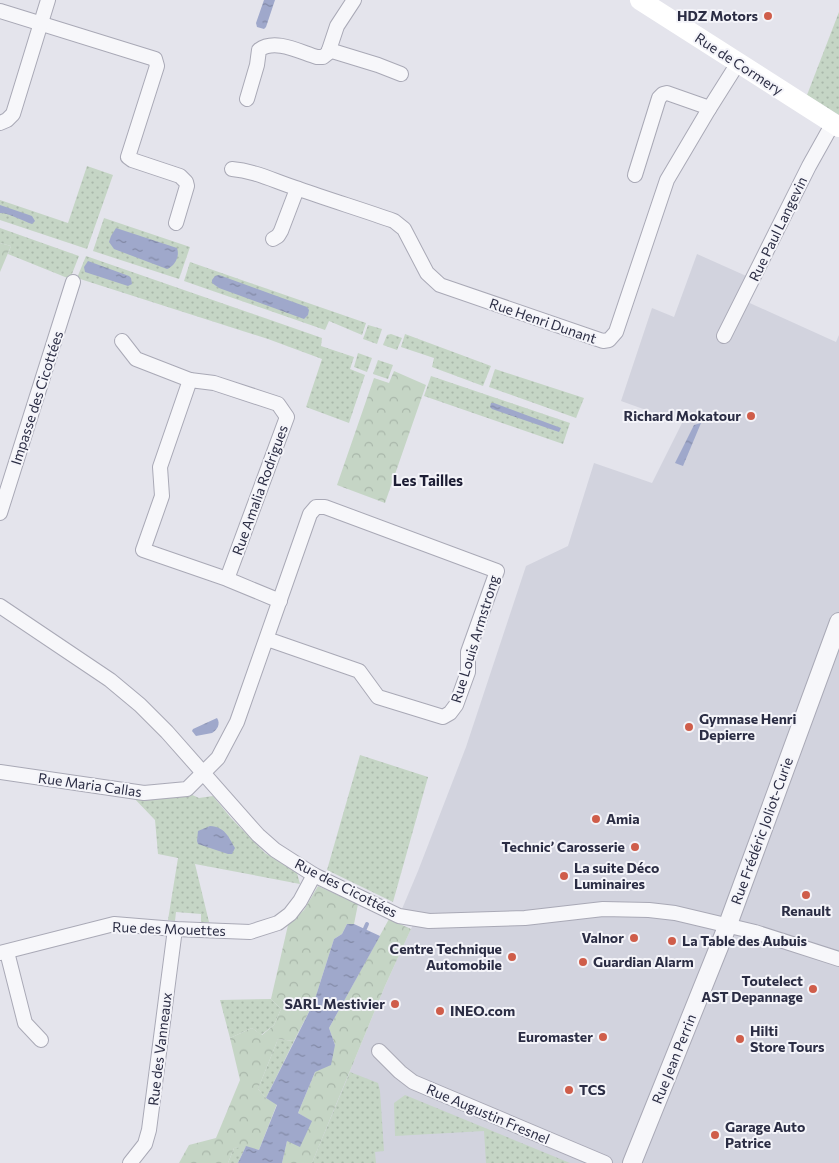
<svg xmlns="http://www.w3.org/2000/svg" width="839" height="1163" font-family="Commissioner,sans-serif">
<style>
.built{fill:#d2d3de}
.grass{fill:url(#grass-dots)}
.forest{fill:url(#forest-crowns)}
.water{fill:url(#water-ripples)}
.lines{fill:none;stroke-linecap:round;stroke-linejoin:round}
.stream{stroke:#9fa8cb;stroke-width:4}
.minor-casing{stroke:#a9a9b6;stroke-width:16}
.tertiary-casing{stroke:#a9a9b6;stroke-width:20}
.minor{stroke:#f7f7fa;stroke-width:14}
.tertiary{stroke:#f7f7fa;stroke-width:18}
.secondary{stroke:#fff;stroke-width:20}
.poi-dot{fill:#cf5d4a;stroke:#f4f4f9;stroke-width:2}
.labels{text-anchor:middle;stroke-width:4;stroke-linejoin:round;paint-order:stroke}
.poi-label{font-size:14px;font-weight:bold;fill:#2b2d44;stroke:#f4f4f9;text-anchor:start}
.street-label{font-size:14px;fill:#2b2d44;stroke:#f4f4f9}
.neighbourhood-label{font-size:15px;font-weight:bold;fill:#1d1e35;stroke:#f4f4f9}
</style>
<defs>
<pattern id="grass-dots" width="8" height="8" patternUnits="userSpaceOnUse" patternTransform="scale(1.25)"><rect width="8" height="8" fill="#c5d5c5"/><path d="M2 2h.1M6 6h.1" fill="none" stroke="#a9b7aa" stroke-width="1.8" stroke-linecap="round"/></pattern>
<pattern id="forest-crowns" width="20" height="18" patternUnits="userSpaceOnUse" patternTransform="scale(1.25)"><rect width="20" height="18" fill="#c5d5c5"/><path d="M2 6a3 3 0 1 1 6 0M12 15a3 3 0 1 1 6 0" fill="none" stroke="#a9b7aa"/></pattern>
<pattern id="water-ripples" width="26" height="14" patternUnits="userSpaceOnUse" patternTransform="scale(1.25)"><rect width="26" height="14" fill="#9fa8cb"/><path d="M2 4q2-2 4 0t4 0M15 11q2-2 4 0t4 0" fill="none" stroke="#8289a6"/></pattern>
</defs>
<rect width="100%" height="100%" fill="#e4e4ec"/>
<polygon class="built" points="697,254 753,279 743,300 836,342 839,335 839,1163 312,1163 385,986 415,920 399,916 418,871 466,747 526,566 568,546 594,463 652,483 682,423 621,401 652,308 674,317"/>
<g class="grass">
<polygon points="839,12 839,115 807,95"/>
<polygon points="87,166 113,175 87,249 0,220 0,200 68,223"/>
<polygon points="104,218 190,247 179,279 93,251"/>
<polygon points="0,228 79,256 70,279 8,254 11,246 0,243"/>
<polygon points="86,256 322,338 321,346 354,357 350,369 365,375 349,423 306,407 322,359 268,339 77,278"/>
<polygon points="190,262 366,323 362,335 329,321 325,330 184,281"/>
<polygon points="368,325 382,329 377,344 363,339"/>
<polygon points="391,334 402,338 397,350 383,345 387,335"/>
<polygon points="405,334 491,366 483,386 432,367 434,358 401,347"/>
<polygon points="358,353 372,358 367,372 354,367"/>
<polygon points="378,360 393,365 388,379 373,374"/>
<polygon points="495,369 584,398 576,418 489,387"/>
<polygon points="431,376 570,423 563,444 424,396"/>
<polygon points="360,755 428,777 393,902 327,870"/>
<polygon points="188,793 199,798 213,796 231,818 265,853 297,873 300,884 195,864 209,922 201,923 201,914 176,912 175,921 168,920 178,858 158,854 155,820 132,796"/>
<polygon points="271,999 281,1009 274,1025 261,1035 252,1028 230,1038 220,1000"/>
<polygon points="278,1039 294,1041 266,1098 258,1089"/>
<polygon points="350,1072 378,1083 380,1091 384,1151 375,1152 376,1163 312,1163"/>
<polygon points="405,1095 570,1163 486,1163 484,1131 395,1136 394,1103"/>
<polygon points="246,1146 238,1163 228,1163 234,1148"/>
</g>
<g class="forest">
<polygon points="0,243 11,246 0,272"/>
<polygon points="394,371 426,385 385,503 337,485 374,378 389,383"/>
<polygon points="318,886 358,904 354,924 347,924 342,934 334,939 314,1002 294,1041 278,1039 258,1089 266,1098 277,1104 259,1150 246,1147 234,1148 228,1163 179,1163 189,1145 216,1138 240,1080 230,1038 252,1028 262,1035 274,1025 281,1009 271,999 288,925 304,910"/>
<polygon points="389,919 411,929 385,986 312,1163 282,1163 287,1141 311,1121 298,1113 315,1072 335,1045 329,1028"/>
</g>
<g class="water">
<polygon points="264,0 275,0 266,27 264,29 257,27 256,23"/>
<path d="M0 205 32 216 35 221 32 224C23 221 9 213 0 213Z"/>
<path d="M116 228 177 248C180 256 175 266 167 269L114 249 109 242 111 236Z"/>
<polygon points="88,261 129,276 131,278 132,284 128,286 85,272 84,267"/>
<polygon points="219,275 307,307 309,310 308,315 304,319 219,288 212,283 212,280 215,276"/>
<polygon points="491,403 494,403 561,428 559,432 492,409 490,407"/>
<polygon points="701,423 683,466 675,463 694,425"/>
<path d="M217 718C221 724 217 730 212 733L196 736 192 731 193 729Z"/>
<path d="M210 826C225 827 228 836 235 848L232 854H228L198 844 197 841 198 831Z"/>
<polygon points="347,924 354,924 380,936 329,1028 335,1045 331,1065 315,1072 298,1113 312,1121 300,1147 287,1141 282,1163 238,1163 246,1146 259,1150 277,1105 266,1098 314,1002 334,939 342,934"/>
</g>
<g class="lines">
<polyline class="stream" points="363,933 367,924"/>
<g class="minor-casing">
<g id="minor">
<polyline points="0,11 155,59 157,66 128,157 132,160 180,176 186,182 187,186 176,223"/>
<polyline points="329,50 378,65 401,74"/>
<path d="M247 99 257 65 259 50C275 38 300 52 317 57H323L328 53 337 26 354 0"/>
<polyline points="0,123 7,120 13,114 48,0"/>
<path d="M232 169C256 171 276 182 299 189 330 200 363 210 394 221L404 229 427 273 440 285 603 341 609 340 616 332 667 180 709 109"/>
<polyline points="635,175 659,98 663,94 667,93 704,106 709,109 738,63"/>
<polyline points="273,239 278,236 281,231 297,189"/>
<polyline points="724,336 809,166 828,132 834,125"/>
<polyline points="122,341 136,359 190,380"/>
<polyline points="0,513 73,282"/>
<polyline points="227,579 287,417 278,404 214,383 190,380 160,467 162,496 143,550 227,579 280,601"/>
<polyline points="0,606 110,680 140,705 167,732 258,835 275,850 314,875 399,916 429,921 525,918 603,909 649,910 675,913 755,932 839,959"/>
<polyline points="0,772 144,793 187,789 218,758 237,722 310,514 316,507 325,507 497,571 468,652 468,672 456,705 450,713 443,717 378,697 359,671 267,639"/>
<polyline points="7,952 25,1023 41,1040"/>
<polyline points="0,953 114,924 175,929 250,932 278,923 290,914 300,901 314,875"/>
<polyline points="379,1051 400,1072 413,1082 605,1163"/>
<polyline points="130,1163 145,1144 149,1130 175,929"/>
</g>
</g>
<g class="tertiary-casing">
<polyline id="tertiary" points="632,1163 727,927 839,622"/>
</g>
<use href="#minor" class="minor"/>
<use href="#tertiary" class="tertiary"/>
<polyline class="secondary" points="640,0 839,127"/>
</g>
<g class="poi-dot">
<circle cx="768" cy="16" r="5"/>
<circle cx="751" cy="416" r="5"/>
<circle cx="689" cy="727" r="5"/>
<circle cx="596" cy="819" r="5"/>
<circle cx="635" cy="847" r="5"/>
<circle cx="564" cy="876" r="5"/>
<circle cx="806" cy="895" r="5"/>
<circle cx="634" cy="938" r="5"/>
<circle cx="672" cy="941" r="5"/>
<circle cx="512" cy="957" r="5"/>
<circle cx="583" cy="962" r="5"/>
<circle cx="813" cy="989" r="5"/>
<circle cx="395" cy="1004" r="5"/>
<circle cx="440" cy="1011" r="5"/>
<circle cx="603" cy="1037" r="5"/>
<circle cx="740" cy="1039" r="5"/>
<circle cx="569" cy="1090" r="5"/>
<circle cx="715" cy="1135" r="5"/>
</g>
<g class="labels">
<g class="poi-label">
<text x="758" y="21" text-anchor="end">HDZ Motors</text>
<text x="741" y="421" text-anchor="end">Richard Mokatour</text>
<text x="699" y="724">Gymnase Henri<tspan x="699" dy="16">Depierre</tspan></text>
<text x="606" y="824">Amia</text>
<text x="625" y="852" text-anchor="end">Technic’ Carosserie</text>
<text x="574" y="873">La suite Déco<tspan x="574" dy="16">Luminaires</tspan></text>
<text x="806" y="916" text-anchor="middle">Renault</text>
<text x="624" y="943" text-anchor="end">Valnor</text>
<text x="682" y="946">La Table des Aubuis</text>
<text x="502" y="954" text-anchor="end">Centre Technique<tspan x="502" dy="16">Automobile</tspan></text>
<text x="593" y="967">Guardian Alarm</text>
<text x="803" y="986" text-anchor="end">Toutelect<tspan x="803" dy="16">AST Depannage</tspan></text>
<text x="385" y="1009" text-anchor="end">SARL Mestivier</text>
<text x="450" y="1016">INEO.com</text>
<text x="750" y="1036">Hilti<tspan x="750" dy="16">Store Tours</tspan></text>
<text x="593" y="1042" text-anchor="end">Euromaster</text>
<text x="579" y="1095">TCS</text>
<text x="725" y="1132">Garage Auto<tspan x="725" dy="16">Patrice</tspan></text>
</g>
<g class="street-label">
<text transform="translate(739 64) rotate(33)" y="5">Rue de Cormery</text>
<text transform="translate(778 229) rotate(-64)" y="5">Rue Paul Langevin</text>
<text transform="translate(543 321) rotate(19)" y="5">Rue Henri Dunant</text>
<text transform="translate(37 398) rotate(-72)" y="5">Impasse des Cicottées</text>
<text transform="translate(260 490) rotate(-70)" y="5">Rue Amalia Rodrigues</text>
<text transform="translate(475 639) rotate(-73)" y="5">Rue Louis Armstrong</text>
<text transform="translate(90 785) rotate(8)" y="5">Rue Maria Callas</text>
<text transform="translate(762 831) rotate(-70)" y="5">Rue Frédéric Joliot-Curie</text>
<text transform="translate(346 888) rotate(27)" y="5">Rue des Cicottées</text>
<text transform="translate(169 929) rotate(2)" y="5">Rue des Mouettes</text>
<text transform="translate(160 1049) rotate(-83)" y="5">Rue des Vanneaux</text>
<text transform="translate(674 1059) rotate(-68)" y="5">Rue Jean Perrin</text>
<text transform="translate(488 1114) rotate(23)" y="5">Rue Augustin Fresnel</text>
</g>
<g class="neighbourhood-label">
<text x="428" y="486">Les Tailles</text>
</g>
</g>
</svg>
